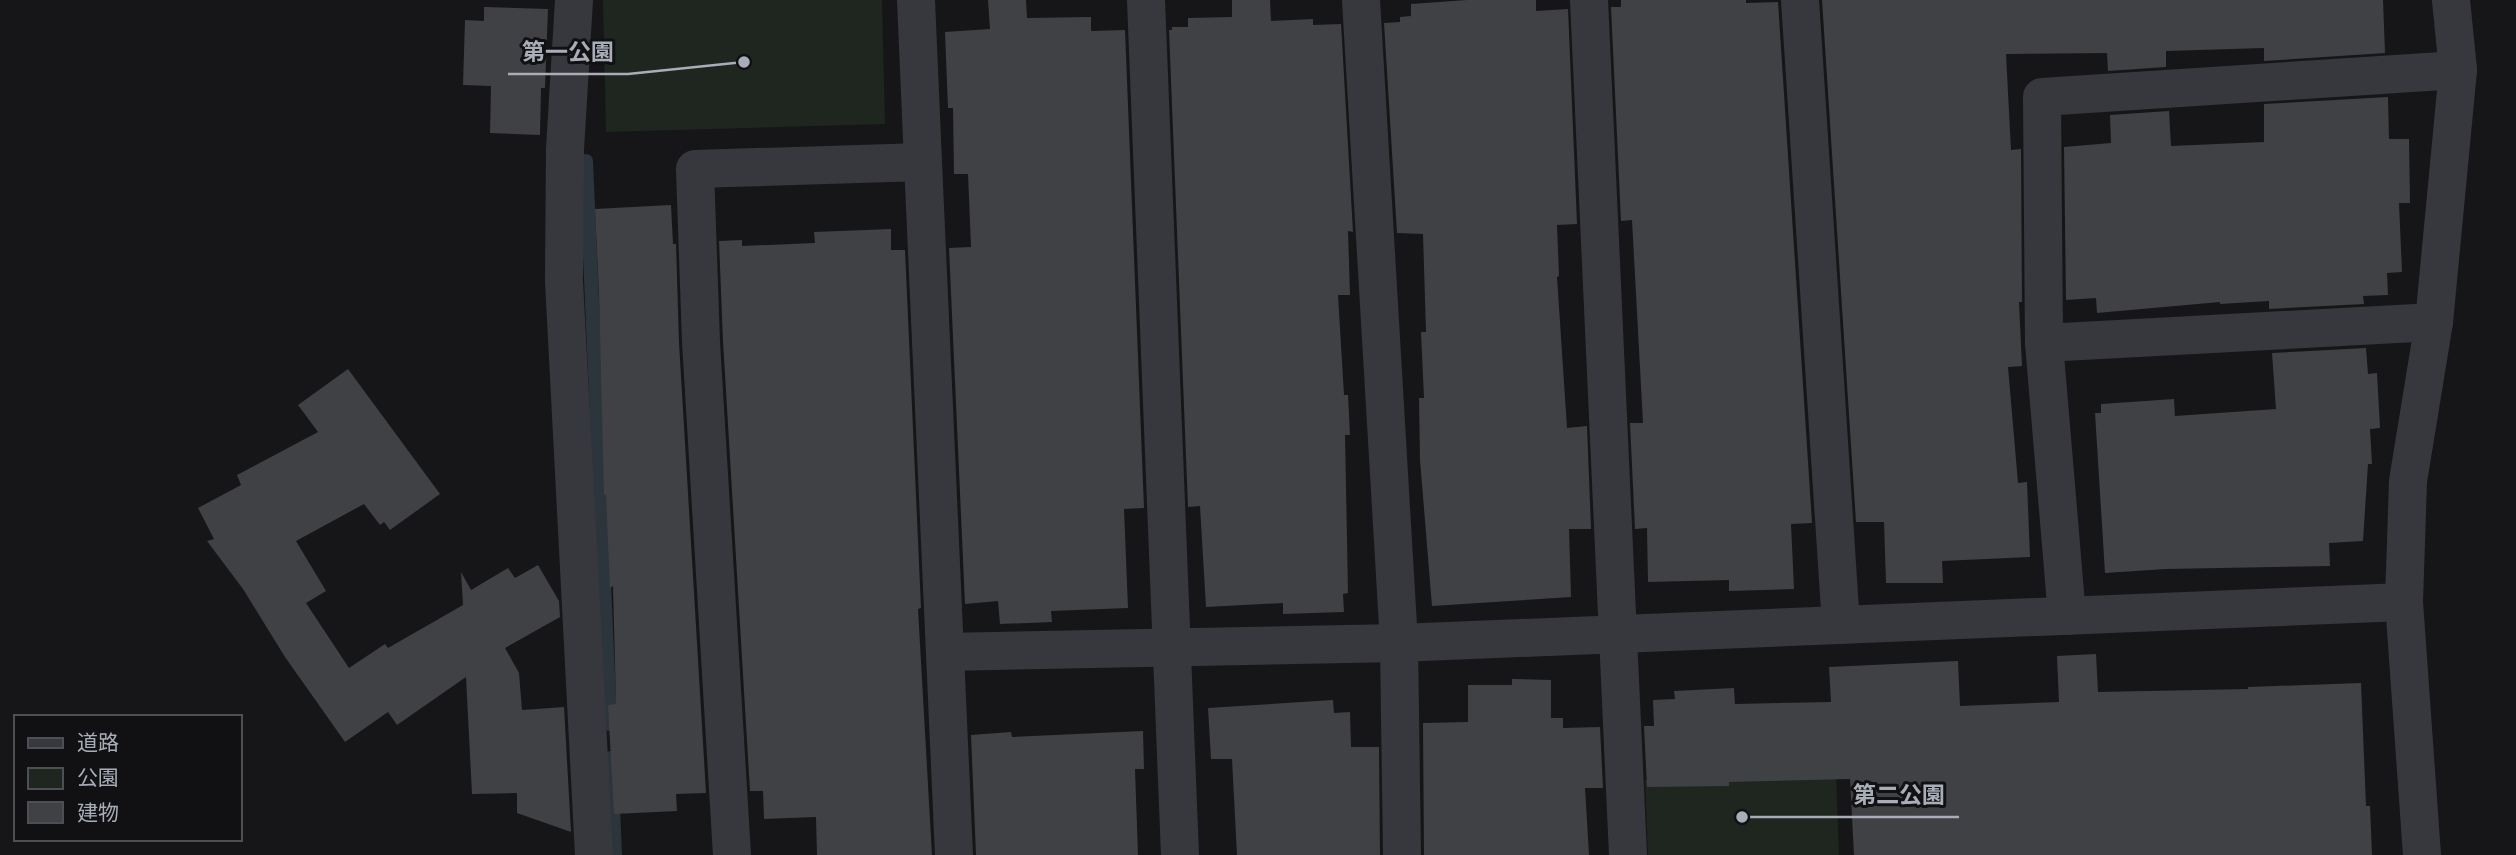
<svg xmlns="http://www.w3.org/2000/svg" width="2516" height="855" font-family="'Fira Sans','Noto Sans JP',sans-serif">
<style>
.green{fill:#1e261f}
.lines{fill:none;stroke-linecap:round;stroke-linejoin:round}
.stream{stroke:#2c353c;stroke-width:14}
.building{fill:#404145}
.minor{stroke:#37383d;stroke-width:38}
.leader{fill:none;stroke:#a8adb8;stroke-width:2.5}
.callout-dot{fill:#a8adb8;stroke:#111113;stroke-width:2.5}
.callout-label{font-size:23px;text-anchor:middle;font-weight:bold;fill:#a8adb8;stroke:#111113;stroke-width:6;stroke-linejoin:round;paint-order:stroke}
</style>
<rect width="100%" height="100%" fill="#161618"/>
<g class="green">
<polygon points="603,0 882,0 885,124 606,132"/>
<polygon points="1836,772 1839,855 1648,855 1645,780"/>
</g>
<g class="lines">
<g class="stream">
<polyline points="586,161 610,724"/>
<polyline points="611,758 615,855"/>
</g>
</g>
<g class="building">
<polygon points="988,0 1026,0 1027,18 1091,17 1091,31 1125,30 1144,508 1124,509 1128,608 1051,611 1052,622 1000,624 998,601 965,604 949,248 971,247 968,174 954,174 953,108 948,108 945,32 990,29"/>
<polygon points="1232,0 1270,0 1271,21 1313,19 1313,25 1341,24 1353,232 1348,231 1350,295 1338,295 1344,395 1348,395 1350,435 1345,435 1348,593 1343,594 1344,612 1283,614 1283,603 1206,607 1200,506 1188,507 1169,30 1172,30 1172,27 1188,27 1188,18 1232,17"/>
<polygon points="1467,0 1536,0 1536,11 1568,9 1577,224 1557,225 1559,276 1557,277 1567,428 1587,426 1591,529 1569,529 1571,597 1432,606 1420,460 1419,398 1424,398 1421,332 1426,332 1423,234 1397,233 1384,23 1400,22 1400,17 1411,16 1411,4"/>
<polygon points="1621,0 1746,0 1746,3 1778,2 1812,523 1791,524 1794,589 1729,591 1729,580 1648,582 1647,528 1635,529 1630,423 1643,423 1632,220 1621,221 1611,7 1621,7"/>
<polygon points="1822,0 2383,0 2385,53 2264,61 2264,48 2166,51 2166,67 2108,71 2107,53 2006,54 2011,150 2021,149 2022,302 2019,302 2022,366 2008,367 2018,483 2027,482 2030,557 1942,561 1943,583 1886,583 1884,522 1856,522"/>
<polygon points="484,7 548,9 545,88 541,88 540,135 490,133 491,86 463,85 465,20 484,21"/>
<polygon points="2388,97 2389,139 2409,139 2410,203 2399,203 2402,272 2387,273 2388,295 2363,296 2364,304 2269,309 2269,301 2220,304 2220,302 2097,313 2096,298 2066,300 2064,147 2111,143 2110,115 2169,111 2171,146 2264,142 2264,104"/>
<polygon points="671,205 673,244 676,244 679,343 706,793 676,794 677,811 614,814 608,705 616,704 613,586 610,588 606,495 604,495 599,294 595,209"/>
<polygon points="891,229 891,250 905,250 921,608 918,609 932,855 817,855 816,817 764,819 763,791 750,791 723,341 719,241 742,240 742,246 815,243 814,232"/>
<polygon points="2366,348 2368,374 2377,373 2380,428 2370,429 2372,464 2368,464 2363,541 2329,543 2330,566 2166,569 2105,573 2095,413 2101,413 2101,404 2174,399 2175,416 2276,409 2272,353"/>
<polygon points="348,369 440,494 390,530 384,522 380,525 364,504 296,541 326,591 306,603 349,668 385,644 388,648 463,605 461,572 471,590 508,568 515,578 538,565 559,601 560,617 505,648 519,673 522,710 564,707 571,832 517,813 517,793 472,794 466,677 397,725 388,712 345,742 285,657 243,589 207,541 214,539 198,508 241,485 237,475 318,432 298,405"/>
<polygon points="2096,654 2098,692 2248,689 2248,687 2361,683 2366,806 2370,806 2372,855 1854,855 1850,779 1729,782 1729,786 1647,787 1644,726 1654,726 1653,700 1675,699 1674,691 1734,688 1735,704 1831,702 1829,667 1958,661 1960,706 2059,702 2057,656"/>
<polygon points="1512,679 1551,680 1551,718 1563,718 1563,728 1600,727 1603,788 1585,788 1589,855 1424,855 1423,723 1468,722 1468,685 1512,685"/>
<polygon points="1333,700 1334,713 1350,712 1351,747 1379,747 1380,855 1237,855 1232,759 1211,759 1208,708"/>
<polygon points="1143,731 1144,769 1135,769 1138,855 976,855 971,735 1011,732 1012,737"/>
</g>
<g class="lines">
<g class="minor">
<polyline points="574,0 565,149 564,281 594,855"/>
<polyline points="916,0 923,162"/>
<polyline points="1146,0 1180,855"/>
<polyline points="1361,0 1399,643 1402,855"/>
<polyline points="1589,0 1628,855"/>
<polyline points="1800,0 1841,625"/>
<polyline points="2044,343 2434,322"/>
<polyline points="2067,616 2044,343 2042,97 2458,70"/>
<polyline points="945,652 1399,643 2404,602"/>
<polyline points="732,855 701,342 695,169 923,162 954,855"/>
<polyline points="2422,855 2404,602 2408,481 2434,322 2458,70 2451,0"/>
</g>
</g>
<path class="leader" d="M744 62L628 74H508M1742 817L1839 817H1959"/>
<g class="callout-dot">
<circle cx="744" cy="62" r="7"/>
<circle cx="1742" cy="817" r="7"/>
</g>
<g class="callout-label">
<text x="568" y="60">第一公園</text>
<text x="1899" y="803">第二公園</text>
</g>
<rect x="14" y="715" width="228" height="126" fill="#111113" stroke="#4d4f55" stroke-width="2"/>
<rect x="28" y="738" width="35" height="10" fill="#37383d" stroke="#4d4f55" stroke-width="2"/>
<text x="77" y="750" font-size="21" fill="#a8adb8">道路</text>
<rect x="28" y="768" width="35" height="21" fill="#1e261f" stroke="#4d4f55" stroke-width="2"/>
<text x="77" y="785" font-size="21" fill="#a8adb8">公園</text>
<rect x="28" y="802" width="35" height="21" fill="#404145" stroke="#4d4f55" stroke-width="2"/>
<text x="77" y="820" font-size="21" fill="#a8adb8">建物</text>
</svg>
